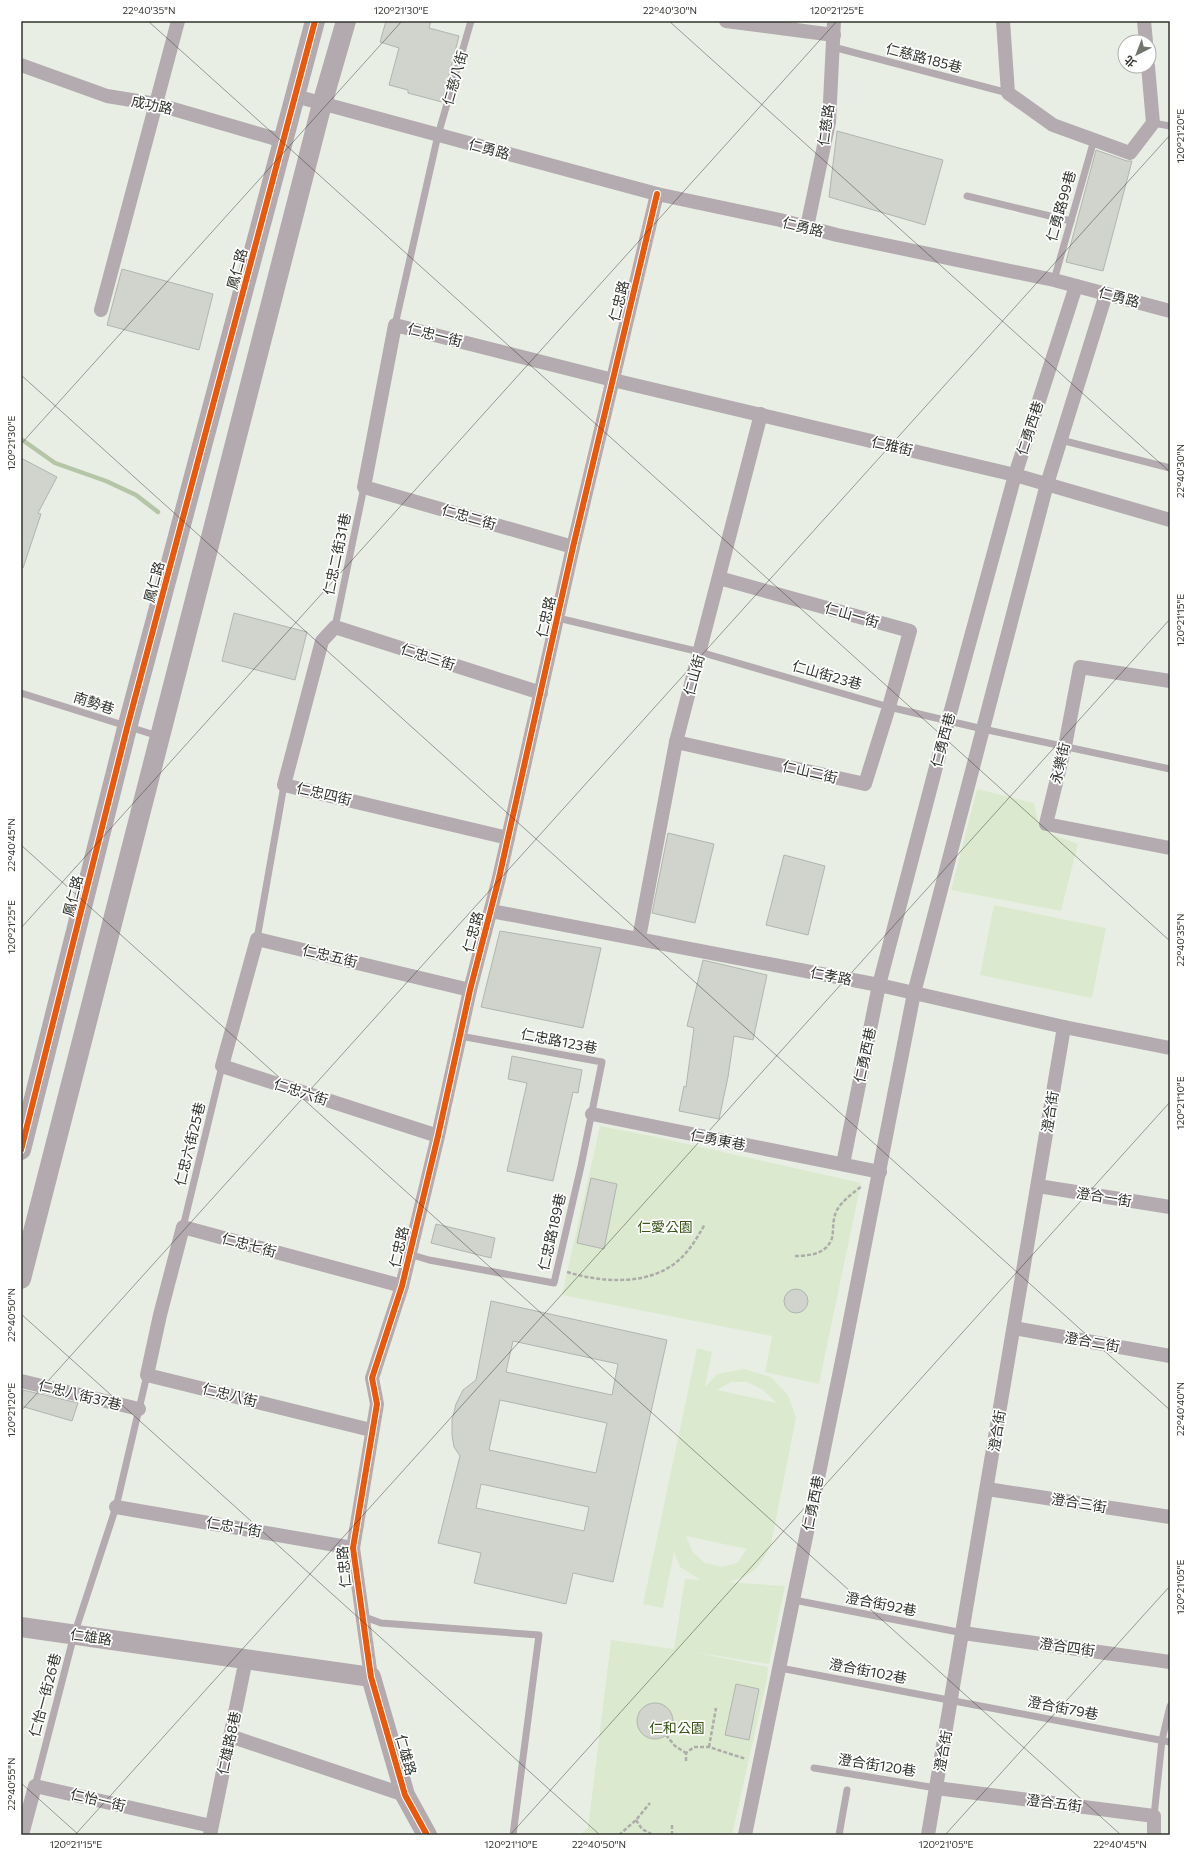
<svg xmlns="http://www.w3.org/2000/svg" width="1191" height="1856" font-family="Commissioner,'Noto Sans TC',sans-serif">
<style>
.green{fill:#dbeace;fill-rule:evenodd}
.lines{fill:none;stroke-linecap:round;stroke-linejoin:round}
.stream{stroke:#b4c6a5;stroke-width:4.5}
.building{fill:#d0d4cd;stroke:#b1b5af;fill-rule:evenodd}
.path{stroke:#aeabab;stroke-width:2.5;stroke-dasharray:4 2;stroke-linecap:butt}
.lane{stroke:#b3abaf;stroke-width:7}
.street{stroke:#b3abaf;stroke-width:14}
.secondary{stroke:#b2aaae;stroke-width:20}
.cycleway-casing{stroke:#fff;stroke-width:8}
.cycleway{stroke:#e8590c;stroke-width:6}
.ticks{fill:none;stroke:#30342d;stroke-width:1;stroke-opacity:0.45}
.labels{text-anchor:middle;stroke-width:3.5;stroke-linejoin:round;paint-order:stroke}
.street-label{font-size:14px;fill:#30342d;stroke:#fff}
.park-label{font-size:14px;fill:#375416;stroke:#fff}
.neatline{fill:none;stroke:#30342d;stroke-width:1.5}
.ticks-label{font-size:10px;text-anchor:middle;fill:#30342d}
</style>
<rect width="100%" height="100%" fill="#e9eee5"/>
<g class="green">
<polygon points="977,789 1034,803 1039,824 1044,831 1078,844 1061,911 951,890"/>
<polygon points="994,905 1106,928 1092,998 980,975"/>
<polygon points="600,1126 652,1136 861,1183 819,1384 765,1372 772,1336 562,1295"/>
<path d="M697 1348 712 1352 705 1387 717 1374 744 1369 771 1377 788 1395 796 1418 771 1544C761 1566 753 1577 727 1582L785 1586 769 1664 693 1652 768 1667 767 1679 732 1835H579L588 1828 611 1640 674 1649 685 1579 701 1580 680 1567 674 1552 663 1608 643 1604ZM731 1382H747L763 1390 777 1403 717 1390ZM686 1536 747 1549 737 1563 722 1567 705 1563 693 1552Z"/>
</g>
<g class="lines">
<polyline class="stream" points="21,439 55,463 106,481 136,495 158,512"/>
</g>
<g class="building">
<polygon points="386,21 431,21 429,28 459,36 442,102 408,93 408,90 389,85 399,48 380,42"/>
<polygon points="837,131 943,160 925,225 829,197"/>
<polygon points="1096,150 1127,161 1132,161 1103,271 1066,262"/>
<polygon points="122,269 213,294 199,350 107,325"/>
<polygon points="21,458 57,477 38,513 41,514 23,568 21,568"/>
<polygon points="234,613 307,632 295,680 222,661"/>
<polygon points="668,833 714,844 695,923 652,913"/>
<polygon points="784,855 825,866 808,935 766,925"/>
<polygon points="500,931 601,948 583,1028 481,1007"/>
<polygon points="703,960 767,975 753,1040 734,1036 728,1077 719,1119 679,1111 684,1086 686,1087 694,1028 687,1026"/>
<polygon points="512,1056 582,1070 578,1093 573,1092 553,1181 507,1171 527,1083 508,1079"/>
<polygon points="591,1178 617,1184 604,1249 577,1243"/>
<polygon points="436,1224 495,1238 491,1258 431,1243"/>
<circle cx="796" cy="1301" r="12"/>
<path d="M491 1301 667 1340 613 1582 573 1573 566 1604 474 1583 481 1553 438 1543 460 1456 454 1447 452 1435V1420L456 1404 463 1390 476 1380ZM513 1341 618 1364 612 1395 506 1372ZM500 1400 607 1423 596 1473 489 1450ZM481 1484 589 1507 584 1531 476 1508Z"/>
<polygon points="23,1390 78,1403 72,1421 21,1406"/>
<polygon points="736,1684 759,1689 749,1740 725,1735"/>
<circle cx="655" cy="1721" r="18"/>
</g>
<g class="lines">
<g class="path">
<path d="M795 1256C809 1256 827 1254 832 1238 834 1229 832 1219 837 1210 842 1201 854 1192 862 1186"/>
<path d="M567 1272C603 1283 651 1286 680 1259 691 1249 698 1236 705 1224"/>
<polyline points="666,1735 675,1746 686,1753"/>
<polyline points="709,1747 716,1708"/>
<polyline points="686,1761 686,1753 694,1747 709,1747 746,1759"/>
<polyline points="636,1820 642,1829 653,1835"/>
<polyline points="619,1835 636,1820 650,1803"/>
<polyline points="672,1835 672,1825"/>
</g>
<g class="lane">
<polyline points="833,47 1008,93"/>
<polyline points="1153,123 1170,126"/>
<polyline points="967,196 1071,221"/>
<polyline points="1054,280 1094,140"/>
<polyline points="395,325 438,135 471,21"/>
<polyline points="1061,440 1170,468"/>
<polyline points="558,618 700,652 889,707 983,729 1170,769"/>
<polyline points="335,627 364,487"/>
<polyline points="21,693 158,736"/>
<polyline points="257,939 284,785"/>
<polyline points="183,1227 222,1066"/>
<polyline points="409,1254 429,1260 554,1283 581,1166 602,1062 460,1036"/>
<polyline points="794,1600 963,1633"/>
<polyline points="362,1616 381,1623 539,1635 513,1835"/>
<polyline points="780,1668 1170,1742"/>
<polyline points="814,1768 936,1788"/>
<polyline points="35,1786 74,1635 116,1507 147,1375"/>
<polyline points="1154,1816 1162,1740 1170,1706"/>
<polyline points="839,1835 847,1790"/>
</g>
<g class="street">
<polyline points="726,21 834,35"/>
<polyline points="1003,21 1008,93 1053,125 1130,153 1153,123 1148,66"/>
<polyline points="1144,21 1146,42"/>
<polyline points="21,65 107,96 156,104 283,141"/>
<polyline points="295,96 657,194 780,220 837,235 1054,280 1170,311"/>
<polyline points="807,227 829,122 834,21"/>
<polyline points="101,310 178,21"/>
<polyline points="573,547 364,487 395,325 613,380 1015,475 1170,520"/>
<polyline points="1170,681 1080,667 1065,746 1046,824 1170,848"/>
<polyline points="676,742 865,784 889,707 910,631 719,578"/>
<polyline points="508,838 284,785 322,641 335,627 541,693"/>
<polyline points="491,911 879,985 1064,1027 1170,1048"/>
<polyline points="639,938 676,742 761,414"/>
<polyline points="592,1114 880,1172"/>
<polyline points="438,1136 222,1066 257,939 470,990"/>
<polyline points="843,1164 879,985 948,721 1015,475 1076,286"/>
<polyline points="1038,1186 1170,1207"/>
<polyline points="1014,1328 1170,1356"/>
<polyline points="21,1381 139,1409"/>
<polyline points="371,1430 147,1375 160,1315 183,1227 402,1286"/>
<polyline points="987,1489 1170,1517"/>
<polyline points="116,1507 353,1548"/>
<polyline points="963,1633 1170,1662"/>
<polyline points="371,1677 353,1548 377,1404 372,1378 402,1286 438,1136 470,990 499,878 573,547 657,194"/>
<polyline points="230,1736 405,1795"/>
<polyline points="936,1788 1154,1816 1154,1835"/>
<polyline points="22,1835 35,1786 211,1826"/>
<polyline points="210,1835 246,1659"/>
<polyline points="745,1835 844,1351 914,993 1047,484 1106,294"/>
<polyline points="928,1835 1064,1027"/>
</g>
<g class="secondary">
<polyline points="21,1150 127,728 315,21"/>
<polyline points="21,1279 322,104 346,21"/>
<polyline points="21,1627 371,1677 405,1795 427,1835"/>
</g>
<g class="cycleway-casing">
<g id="cycleway">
<polyline points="21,1150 127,728 315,21"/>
<polyline points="427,1835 405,1795 371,1677 353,1548 377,1404 372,1378 402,1286 438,1136 470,990 499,878 573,547 657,194"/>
</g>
</g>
<use href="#cycleway" class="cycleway"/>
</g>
<path class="ticks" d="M148 21 1170 941M669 21 1170 472M21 375 1170 1410M21 444 402 21M21 845 1121 1835M21 928 837 21M21 1314 600 1835M21 1411 1170 135M21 1783 79 1835M75 1835 1170 619M510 1835 1170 1102M945 1835 1170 1586"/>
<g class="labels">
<g class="street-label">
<text transform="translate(924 58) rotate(15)" y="5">仁慈路185巷</text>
<text transform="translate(455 78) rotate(-74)" y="5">仁慈八街</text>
<text transform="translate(152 105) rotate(12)" y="5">成功路</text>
<text transform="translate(826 125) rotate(-82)" y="5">仁慈路</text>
<text transform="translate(489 149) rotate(15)" y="5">仁勇路</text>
<text transform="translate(1061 206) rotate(-74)" y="5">仁勇路99巷</text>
<text transform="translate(803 227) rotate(14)" y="5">仁勇路</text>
<text transform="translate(237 269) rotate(-75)" y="5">鳳仁路</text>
<text transform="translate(1119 297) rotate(15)" y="5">仁勇路</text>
<text transform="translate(619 301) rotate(-76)" y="5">仁忠路</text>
<text transform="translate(435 335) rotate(14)" y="5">仁忠一街</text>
<text transform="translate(1030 428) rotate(-72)" y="5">仁勇西巷</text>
<text transform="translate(892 446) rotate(13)" y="5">仁雅街</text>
<text transform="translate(469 517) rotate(16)" y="5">仁忠二街</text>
<text transform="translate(337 554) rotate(-78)" y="5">仁忠二街31巷</text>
<text transform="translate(154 582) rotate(-75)" y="5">鳳仁路</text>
<text transform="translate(852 615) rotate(16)" y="5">仁山一街</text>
<text transform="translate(546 617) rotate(-77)" y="5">仁忠路</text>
<text transform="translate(428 657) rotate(18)" y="5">仁忠三街</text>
<text transform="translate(694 675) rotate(-75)" y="5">仁山街</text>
<text transform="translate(827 675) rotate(16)" y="5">仁山街23巷</text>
<text transform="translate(94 703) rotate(18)" y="5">南勢巷</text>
<text transform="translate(943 740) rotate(-75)" y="5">仁勇西巷</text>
<text transform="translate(1060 763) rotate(-77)" y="5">永樂街</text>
<text transform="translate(810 772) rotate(13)" y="5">仁山二街</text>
<text transform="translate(324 794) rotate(13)" y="5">仁忠四街</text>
<text transform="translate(73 896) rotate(-76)" y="5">鳳仁路</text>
<text transform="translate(473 932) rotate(-75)" y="5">仁忠路</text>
<text transform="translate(330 956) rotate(13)" y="5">仁忠五街</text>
<text transform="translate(831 976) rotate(11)" y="5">仁孝路</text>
<text transform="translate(559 1041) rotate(11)" y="5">仁忠路123巷</text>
<text transform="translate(865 1055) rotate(-78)" y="5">仁勇西巷</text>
<text transform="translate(301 1092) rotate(18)" y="5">仁忠六街</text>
<text transform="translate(1050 1112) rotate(-81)" y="5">澄合街</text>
<text transform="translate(718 1140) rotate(11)" y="5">仁勇東巷</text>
<text transform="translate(190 1144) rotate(-76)" y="5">仁忠六街25巷</text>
<text transform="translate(1104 1197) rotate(9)" y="5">澄合一街</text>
<text transform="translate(552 1232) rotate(-77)" y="5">仁忠路189巷</text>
<text transform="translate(249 1245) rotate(15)" y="5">仁忠七街</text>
<text transform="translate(399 1247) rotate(-77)" y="5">仁忠路</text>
<text transform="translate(1092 1342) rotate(10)" y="5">澄合二街</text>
<text transform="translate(80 1395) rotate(14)" y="5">仁忠八街37巷</text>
<text transform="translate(230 1395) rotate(14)" y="5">仁忠八街</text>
<text transform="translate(997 1431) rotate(-81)" y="5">澄合街</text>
<text transform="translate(813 1503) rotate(-79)" y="5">仁勇西巷</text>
<text transform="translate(1079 1503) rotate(9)" y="5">澄合三街</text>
<text transform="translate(234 1527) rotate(10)" y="5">仁忠十街</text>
<text transform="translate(344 1567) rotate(-95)" y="5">仁忠路</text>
<text transform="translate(881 1604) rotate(11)" y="5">澄合街92巷</text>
<text transform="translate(91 1637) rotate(8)" y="5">仁雄路</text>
<text transform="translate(1067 1647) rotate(8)" y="5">澄合四街</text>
<text transform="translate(868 1671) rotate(11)" y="5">澄合街102巷</text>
<text transform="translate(45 1695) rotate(-75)" y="5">仁怡一街26巷</text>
<text transform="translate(1063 1708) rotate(11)" y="5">澄合街79巷</text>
<text transform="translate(229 1743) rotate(-78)" y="5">仁雄路8巷</text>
<text transform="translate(943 1751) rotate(-80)" y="5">澄合街</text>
<text transform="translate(406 1755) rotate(74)" y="5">仁雄路</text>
<text transform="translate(877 1765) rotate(9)" y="5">澄合街120巷</text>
<text transform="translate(98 1800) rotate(13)" y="5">仁怡一街</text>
<text transform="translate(1054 1803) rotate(7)" y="5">澄合五街</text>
</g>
<g class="park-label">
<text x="665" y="1232">仁愛公園</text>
<text x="677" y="1733">仁和公園</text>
</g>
</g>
<rect width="1191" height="1856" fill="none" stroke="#ffffff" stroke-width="44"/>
<g transform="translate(1137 54) rotate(222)"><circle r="19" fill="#ffffff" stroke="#acaeab"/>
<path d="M0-3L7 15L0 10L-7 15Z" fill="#71756d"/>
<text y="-6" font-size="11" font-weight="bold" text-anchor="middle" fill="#30342d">北</text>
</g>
<rect x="22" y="22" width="1147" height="1812" class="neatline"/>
<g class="ticks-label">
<text x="149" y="14">22°40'35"N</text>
<text x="401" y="14">120°21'30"E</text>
<text x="670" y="14">22°40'30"N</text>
<text x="837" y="14">120°21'25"E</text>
<text transform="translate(1180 136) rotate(-90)" y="4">120°21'20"E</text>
<text transform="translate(11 443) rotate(-90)" y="4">120°21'30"E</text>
<text transform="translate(1180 471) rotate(-90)" y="4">22°40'30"N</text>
<text transform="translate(1180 620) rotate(-90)" y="4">120°21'15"E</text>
<text transform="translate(11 845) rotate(-90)" y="4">22°40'45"N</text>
<text transform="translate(11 927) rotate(-90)" y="4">120°21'25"E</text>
<text transform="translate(1180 940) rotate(-90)" y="4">22°40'35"N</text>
<text transform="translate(1180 1103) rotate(-90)" y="4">120°21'10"E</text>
<text transform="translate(11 1315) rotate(-90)" y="4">22°40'50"N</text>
<text transform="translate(1180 1409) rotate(-90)" y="4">22°40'40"N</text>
<text transform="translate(11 1410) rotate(-90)" y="4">120°21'20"E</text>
<text transform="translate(1180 1587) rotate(-90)" y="4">120°21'05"E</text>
<text transform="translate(11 1784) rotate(-90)" y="4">22°40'55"N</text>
<text x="76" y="1848">120°21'15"E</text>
<text x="511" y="1848">120°21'10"E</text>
<text x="599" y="1848">22°40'50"N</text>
<text x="946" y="1848">120°21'05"E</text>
<text x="1120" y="1848">22°40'45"N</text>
</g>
</svg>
